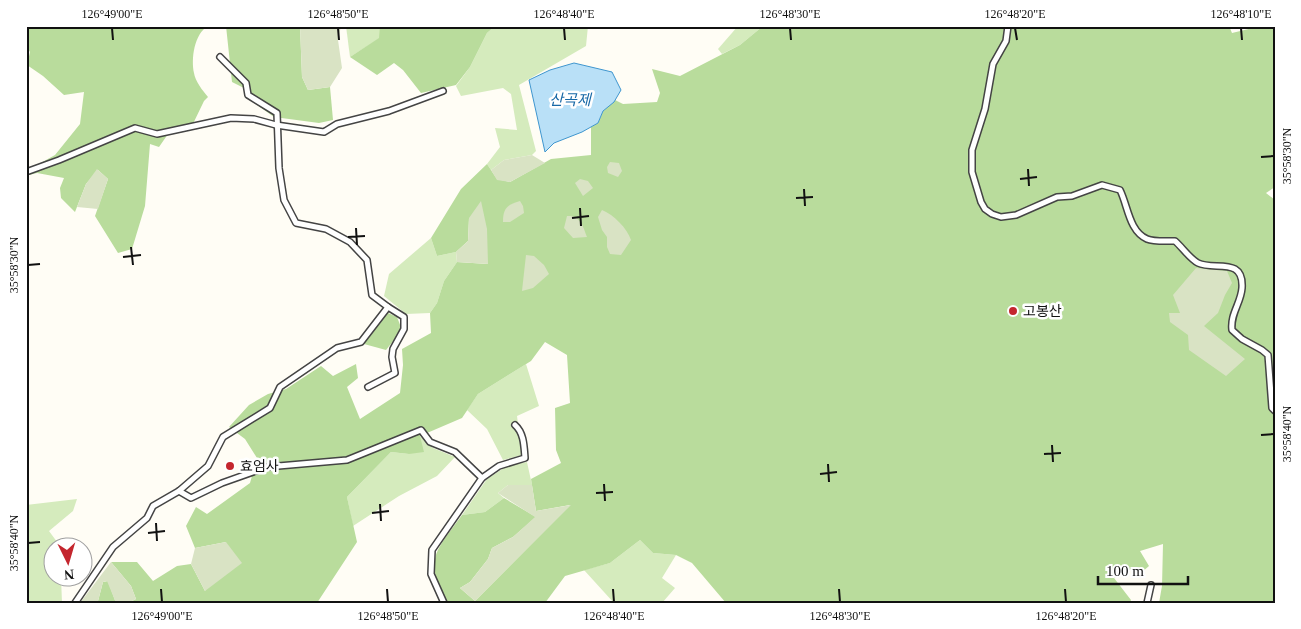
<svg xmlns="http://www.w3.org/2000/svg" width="1301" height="629" font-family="'Times New Roman','Noto Sans KR',serif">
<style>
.green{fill:#d5ebbd}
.forest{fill:#b9dc9c}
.cemetery{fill:#d9e3c4}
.water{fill:#b9e0f7;stroke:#3f96cf}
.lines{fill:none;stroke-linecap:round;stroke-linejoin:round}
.minor-casing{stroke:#444;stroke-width:8}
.minor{stroke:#fff;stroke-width:5}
.ticks{fill:none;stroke:#111;stroke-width:2}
.poi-dot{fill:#c4262e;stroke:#fff;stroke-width:2}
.labels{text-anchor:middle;stroke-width:5;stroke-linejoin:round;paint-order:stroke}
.poi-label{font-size:14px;fill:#111;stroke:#fff;text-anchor:start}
.water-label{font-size:15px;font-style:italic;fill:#1768a6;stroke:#fff}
.neatline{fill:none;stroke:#111;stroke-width:2}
.ticks-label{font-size:12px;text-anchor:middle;fill:#111}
</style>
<rect width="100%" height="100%" fill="#fffdf5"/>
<g class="green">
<polygon points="346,26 380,26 380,38 350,57"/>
<polygon points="495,26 588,26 586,46 519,85 536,151 532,155 504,160 491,170 487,164 500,147 495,128 517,130 511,94 503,88 461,96 456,86 470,67 487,33"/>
<polygon points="738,26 763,26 740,45 722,54 718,49"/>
<polygon points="431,238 437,256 456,252 457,262 444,281 437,303 430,313 406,314 384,296 389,274"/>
<polygon points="526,364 539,406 517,416 522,455 503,460 487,429 467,410 478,394"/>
<polygon points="420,436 433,448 455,457 437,476 399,496 353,526 347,497 391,452 409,454"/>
<polygon points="527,462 532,485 508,485 498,493 504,498 485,512 462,515 487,479 507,466"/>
<polygon points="77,499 73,511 49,531 60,546 52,546 52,576 61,577 62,603 26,603 26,505"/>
<polygon points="640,540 653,553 676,555 662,578 675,588 662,603 614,603 584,570 610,563"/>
</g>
<g class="forest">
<path d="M26 26H208C194 34 191 59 194 73 195 81 203 91 208 97L204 101 190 130 168 134 159 147 150 144 145 206 132 249 118 253 95 216 108 179 98 170 86 184 75 212 61 198 60 188 64 178 37 173 29 175 37 165 55 155 80 124 84 92 64 95 43 76 27 65 30 52 26 46Z"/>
<polygon points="226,26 300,26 302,77 308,90 330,87 333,120 319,123 274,117 246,97 244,88 232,82"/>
<polygon points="380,26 495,26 487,33 470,67 456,85 421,93 403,70 394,63 377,75 350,57 379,38"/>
<path d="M763 26H1229L1232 33 1261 26H1275V187L1266 193 1275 200V603H1159L1162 586 1163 544 1140 551 1149 566 1142 572 1131 569 1114 578 1131 600 1130 603H726L692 563 676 555 653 553 640 540 610 563 565 576 545 603H447C423 559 436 551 462 515L485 512 504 498 536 517 513 537 492 548 488 559 470 582 460 588 475 601 570 505 536 511 531 479 561 463 556 450 555 408 570 403 567 355 545 342 531 361 478 394 462 418 420 436 424 452 409 454 391 452 347 497 357 542 317 603H128L136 599 131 586 111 562H137L153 581 177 566 191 564 205 591 226 542 195 548 186 526 196 507 207 514 250 483 257 458 245 439 229 427 249 405 268 394 286 389 321 366 333 376 356 364 358 378 347 387 360 419 400 393 403 365 402 349 431 333 430 313 437 303 444 281 457 262 488 264 469 218 468 241 456 252 437 256 431 238 461 189 487 164 497 179 510 182 551 159 591 155V127L598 123 603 111 615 100 623 104 657 102 660 93 652 69 680 76 740 45Z"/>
<polygon points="388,313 397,317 402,330 386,350 364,344"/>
<polygon points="108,581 116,603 95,603 98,601 103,582"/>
</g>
<g class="cemetery">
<polygon points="300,26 341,26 338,40 342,68 330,87 308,90 302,77"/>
<polygon points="532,155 545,163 510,182 497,180 491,170 504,160"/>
<polygon points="610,162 619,163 622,171 618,177 608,173 607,167"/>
<polygon points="97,169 108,179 98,209 77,207 86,184"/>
<polygon points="580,179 588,181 593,188 583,196 575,183"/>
<polygon points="481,201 487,229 488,264 457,262 456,252 468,241 469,218"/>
<path d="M520 201 523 206 524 213 510 222H503C503 208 507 205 520 201Z"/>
<path d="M602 210C614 215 627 228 631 240L621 255 610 254 607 247V237L602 230 598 217Z"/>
<path d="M567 216C580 215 583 226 587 237L573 238 564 228Z"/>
<polygon points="526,255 534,256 544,265 549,274 533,288 522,291"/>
<polygon points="1196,268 1227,271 1232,283 1225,295 1218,313 1204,326 1245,359 1226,376 1189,350 1188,335 1170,322 1169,313 1180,313 1173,295"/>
<polygon points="508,485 532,485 536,511 571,505 475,601 460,588 470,582 488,559 492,548 513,537 535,517 498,493"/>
<polygon points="226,542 242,563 205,591 191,564 195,548"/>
<polygon points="111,562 131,586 136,599 128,603 116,603 107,581 103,582 98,601 95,603 80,603"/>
</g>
<polygon class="water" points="574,63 612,72 621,90 614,102 603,111 598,123 582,132 554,143 545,152 529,80 550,70"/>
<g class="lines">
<g class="minor-casing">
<g id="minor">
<path d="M1008 26 1006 41 993 64 985 109 972 150V172L981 202 985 209 992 214 1001 217 1016 215 1057 197 1072 196 1102 185 1120 190C1128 206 1129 231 1147 239 1154 242 1167 241 1175 241 1182 247 1190 259 1198 263 1214 271 1244 256 1242 288 1241 303 1230 314 1232 330L1242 339 1262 350 1268 355 1272 408 1275 411"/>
<polyline points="26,172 59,160 135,128 157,134 231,118 254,119 276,125 324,132 337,124 389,111 443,91"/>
<polyline points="368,387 395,373 392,357 393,349 404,329 404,317 388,307"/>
<polyline points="179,491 191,498 222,483 267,467 347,460 421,430 430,442 455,452 482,478"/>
<polyline points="75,603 113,547 147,518 153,506 179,491 208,466 223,437 270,408 280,387 337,348 361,342 388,307 372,295 367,260 350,242 326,229 296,223 284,200 279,168 277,113 248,95 246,83 220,57"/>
<path d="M444 603 431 574 432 550 482 478 499 466 525 458C524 446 524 433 515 425"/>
<polyline points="1147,603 1151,585"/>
</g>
</g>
<use href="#minor" class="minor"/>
</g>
<path class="ticks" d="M112 28 113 40M338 28 339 40M564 28 565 40M790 28 791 40M1015 28 1017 40M1241 28 1242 40M1261 157 1274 156M1028 169 1029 186M1020 179 1037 177M804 189 805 206M796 198 813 197M580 208 581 226M572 218 589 216M356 228 357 245M348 237 365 236M131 247 133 265M123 257 141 255M28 265 40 264M1261 435 1274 434M1052 445 1053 462M1044 454 1061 453M828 464 829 482M820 474 837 472M604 484 605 501M596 493 613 492M380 504 381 521M372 513 389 511M156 523 157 541M148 533 165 531M28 543 40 542M161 589 162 602M387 589 388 602M613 589 614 602M839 589 840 602M1065 589 1066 602"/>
<g class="poi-dot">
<circle cx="1013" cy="311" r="5"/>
<circle cx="230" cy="466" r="5"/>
</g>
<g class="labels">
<g class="poi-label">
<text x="1023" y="316">고봉산</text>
<text x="240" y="471">효엄사</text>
</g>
<g class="water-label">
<text x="570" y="105">산곡제</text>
</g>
</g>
<rect width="1301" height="629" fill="none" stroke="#ffffff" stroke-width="55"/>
<g transform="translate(68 562) rotate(175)"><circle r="24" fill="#ffffff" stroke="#a0a0a0"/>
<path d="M0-4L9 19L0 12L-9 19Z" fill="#c4262e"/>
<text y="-8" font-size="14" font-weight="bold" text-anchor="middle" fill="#111111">N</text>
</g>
<path d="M1098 576v8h90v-8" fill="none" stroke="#111111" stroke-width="2.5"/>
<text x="1106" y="576" font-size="15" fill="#111111" stroke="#ffffff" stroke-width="4" paint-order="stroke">100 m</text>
<rect x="28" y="28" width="1246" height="574" class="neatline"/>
<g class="ticks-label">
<text x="112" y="18">126°49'00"E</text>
<text x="338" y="18">126°48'50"E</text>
<text x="564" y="18">126°48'40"E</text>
<text x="790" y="18">126°48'30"E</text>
<text x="1015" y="18">126°48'20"E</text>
<text x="1241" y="18">126°48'10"E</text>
<text transform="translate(1287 156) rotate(-90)" y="4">35°58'30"N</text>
<text transform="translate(14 265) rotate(-90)" y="4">35°58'30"N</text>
<text transform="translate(1287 434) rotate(-90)" y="4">35°58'40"N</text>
<text transform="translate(14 543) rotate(-90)" y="4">35°58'40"N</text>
<text x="162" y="620">126°49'00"E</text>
<text x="388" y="620">126°48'50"E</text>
<text x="614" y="620">126°48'40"E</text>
<text x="840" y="620">126°48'30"E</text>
<text x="1066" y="620">126°48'20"E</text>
</g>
</svg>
